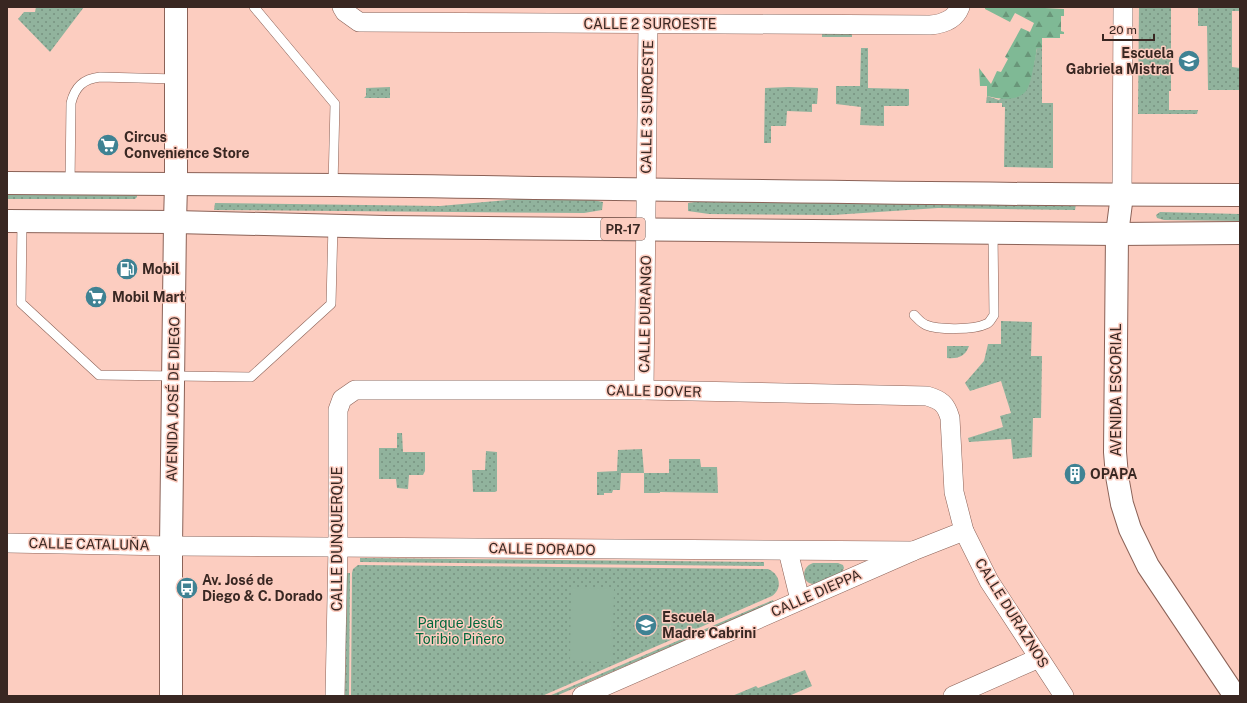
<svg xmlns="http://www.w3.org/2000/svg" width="1247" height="703" font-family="'Public Sans',sans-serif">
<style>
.green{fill:url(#green-dots)}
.forest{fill:url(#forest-firs)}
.pitch{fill:#91b39d}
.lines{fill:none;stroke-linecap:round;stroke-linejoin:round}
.service-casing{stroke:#8b6257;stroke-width:10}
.minor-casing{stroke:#8b6257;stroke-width:20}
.tertiary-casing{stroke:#8b6257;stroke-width:24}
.secondary-casing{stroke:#8b6257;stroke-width:24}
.primary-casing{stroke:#8b6257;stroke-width:24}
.service{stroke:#fff;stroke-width:9}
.minor{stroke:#fff;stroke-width:19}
.tertiary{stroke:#fff;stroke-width:22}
.secondary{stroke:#fff;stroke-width:22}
.primary{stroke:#fff;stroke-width:22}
.labels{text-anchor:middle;stroke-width:3;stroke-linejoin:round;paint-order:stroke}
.shield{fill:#fccdc0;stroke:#745951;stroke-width:1}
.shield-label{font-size:13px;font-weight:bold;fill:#392722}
.street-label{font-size:14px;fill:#392722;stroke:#fccdc0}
.poi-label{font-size:14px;font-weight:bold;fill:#392722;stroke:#fccdc0;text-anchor:start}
.park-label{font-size:14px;fill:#00683c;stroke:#fccdc0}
</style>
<defs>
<pattern id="green-dots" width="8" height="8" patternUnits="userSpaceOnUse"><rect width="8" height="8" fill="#91b39d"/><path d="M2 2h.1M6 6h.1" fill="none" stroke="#779280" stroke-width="1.8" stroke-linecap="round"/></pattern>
<pattern id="forest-firs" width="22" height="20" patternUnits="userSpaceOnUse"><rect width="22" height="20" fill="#7fb995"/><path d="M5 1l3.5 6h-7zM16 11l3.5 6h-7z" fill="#699679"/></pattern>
</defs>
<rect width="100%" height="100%" fill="#fccdc0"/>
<g class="green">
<polygon points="36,7 84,7 50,52 18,19 24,12 35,12"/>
<polygon points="1139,7 1171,7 1171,91 1169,91 1169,110 1198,110 1197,114 1138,114"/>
<polygon points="1198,7 1240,7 1240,11 1232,11 1232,67 1240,68 1240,90 1208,90 1207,26 1198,26"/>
<rect x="822" y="34" width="30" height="3"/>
<polygon points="861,48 868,48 868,88 909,89 909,105 908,106 884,106 884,126 860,125 861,107 836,104 836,86 860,86"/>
<polygon points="1037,48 1042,48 1042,103 1053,103 1053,168 1004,167 1005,107 1002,107 1002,103 986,103 987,96 999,100 1034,63"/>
<polygon points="390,87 390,98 364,98 366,96 366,88"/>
<polygon points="789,87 818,88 817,104 812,104 812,112 787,111 786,126 771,126 771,143 764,143 765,88"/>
<polygon points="7,192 137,194 137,197 135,199 7,199"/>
<polygon points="529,198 588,199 603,202 602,210 584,213 214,210 215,203 440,206"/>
<polygon points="701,201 1076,204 1075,210 938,208 833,215 709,214 688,211 688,203"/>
<polygon points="1160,212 1240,214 1240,221 1164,220 1157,218 1156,215"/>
<polygon points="1001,321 1032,322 1031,356 1042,356 1041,418 1033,418 1032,457 1013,459 1011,439 969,442 968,438 1003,427 1000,416 1011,413 1001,381 970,391 965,383 984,361 988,344 1001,344"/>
<path d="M947 346H969C965 357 957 359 947 358Z"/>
<polygon points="397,433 402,433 403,452 425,452 425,471 423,475 409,475 408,489 397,488 396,479 379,479 379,448 397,448"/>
<polygon points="642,449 644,473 669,473 669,459 700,459 701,467 717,467 718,493 660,492 660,493 644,493 644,473 621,473 620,490 613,490 612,493 604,493 604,495 597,495 597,472 617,471 618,450"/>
<polygon points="486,451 497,452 497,491 495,492 473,492 472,470 485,470"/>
<polygon points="360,558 764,562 764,566 360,562"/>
<path d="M813 563H838L843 565 844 568 842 572C835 575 822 584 815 584 802 585 800 567 813 563Z"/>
<path d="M358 565 768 569C780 574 783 588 772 596L542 696H351L352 573 353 569Z"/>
<polygon points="347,573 350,573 349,696 345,696"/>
<polygon points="773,600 774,602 556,696 549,696"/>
<polygon points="805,670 812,686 789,696 732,696 756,686 758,688"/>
</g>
<path class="forest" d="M985 7H1045V8L1064 9V16H1061V31L1064 32V34H1060V38H1042V48H1037C1036 52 1036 56 1035 60 1033 67 1031 85 1026 91 1017 102 999 99 987 96V86H980L979 68 991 84 997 71 1001 72 1008 59 1005 57 1021 28 1030 32 1034 23 1015 13 1010 22 985 9Z"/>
<polygon class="pitch" points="571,588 614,589 612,662 570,661"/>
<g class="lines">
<g class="service-casing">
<g id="service">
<polyline points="254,7 335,104 333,185"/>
<path d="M70 184 71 103C75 87 83 79 100 77L176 79"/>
<polyline points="22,221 21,303 99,375 251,377 331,304 333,225"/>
<path d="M914 315C918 319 921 323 926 325 938 330 974 330 986 324 990 323 991 319 994 315L993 233"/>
</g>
</g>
<g class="minor-casing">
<g id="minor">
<path d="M342 7 345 12 359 22 930 25C943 24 955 20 960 7"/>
<polyline points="1122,195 1123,7"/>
<polyline points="644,390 648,24"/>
<polyline points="7,543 171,546 913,551"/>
<polyline points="788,551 800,600"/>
<path d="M335 696 338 547V410L342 399 355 390H644L927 396C941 400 946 404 950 418L954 492 964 531 989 581 1064 696"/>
<polyline points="582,696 913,551 964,531"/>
<polyline points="953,696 1039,658"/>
</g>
</g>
<g class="tertiary-casing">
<polyline id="tertiary" points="1122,195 1117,234 1115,452 1117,476 1122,504 1130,529 1148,566 1235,696"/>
</g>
<g class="secondary-casing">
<polyline id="secondary" points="171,696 171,546 175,222 176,185 176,7"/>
</g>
<g class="primary-casing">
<g id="primary">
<path d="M7 183C116 184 226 184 335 185 637 189 938 195 1240 195"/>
<polyline points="7,221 175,222 386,227 1117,234 1240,233"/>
</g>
</g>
<use href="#service" class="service"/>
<use href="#minor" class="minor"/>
<use href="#tertiary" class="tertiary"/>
<use href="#secondary" class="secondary"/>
<use href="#primary" class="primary"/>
</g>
<defs>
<g id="school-disc" transform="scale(1.15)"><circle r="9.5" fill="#3f8293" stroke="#fccdc0"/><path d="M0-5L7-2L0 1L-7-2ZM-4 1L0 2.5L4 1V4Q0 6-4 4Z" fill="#fff"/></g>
<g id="supermarket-disc" transform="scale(1.15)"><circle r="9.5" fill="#3f8293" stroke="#fccdc0"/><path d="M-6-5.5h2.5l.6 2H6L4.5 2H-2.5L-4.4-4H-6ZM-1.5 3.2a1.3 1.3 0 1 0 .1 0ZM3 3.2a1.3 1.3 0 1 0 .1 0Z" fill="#fff"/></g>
<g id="fuel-disc" transform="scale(1.15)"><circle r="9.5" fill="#3f8293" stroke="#fccdc0"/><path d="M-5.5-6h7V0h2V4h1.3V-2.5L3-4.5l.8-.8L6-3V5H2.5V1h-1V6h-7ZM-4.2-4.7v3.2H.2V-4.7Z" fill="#fff"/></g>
<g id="building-disc" transform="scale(1.15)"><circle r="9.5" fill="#3f8293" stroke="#fccdc0"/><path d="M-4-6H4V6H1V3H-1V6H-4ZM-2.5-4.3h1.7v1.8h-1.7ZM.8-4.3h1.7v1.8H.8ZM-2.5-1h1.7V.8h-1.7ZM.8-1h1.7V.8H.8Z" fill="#fff"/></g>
<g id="bus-disc" transform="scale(1.15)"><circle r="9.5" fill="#3f8293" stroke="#fccdc0"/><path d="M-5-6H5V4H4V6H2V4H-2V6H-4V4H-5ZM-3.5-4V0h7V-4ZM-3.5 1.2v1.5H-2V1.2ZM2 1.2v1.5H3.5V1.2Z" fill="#fff"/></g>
</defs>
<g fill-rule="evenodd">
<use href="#school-disc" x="1189" y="61"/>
<use href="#supermarket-disc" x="108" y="145"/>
<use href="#fuel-disc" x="127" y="269"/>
<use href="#supermarket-disc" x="96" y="297"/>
<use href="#building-disc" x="1075" y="474"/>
<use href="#bus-disc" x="187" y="588"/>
<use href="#school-disc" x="646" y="625"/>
</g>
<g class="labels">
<rect class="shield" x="601" y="218" width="44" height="22" rx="3"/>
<g class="shield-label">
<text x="623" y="234">PR-17</text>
</g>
<g class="street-label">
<text x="650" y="29">CALLE 2 SUROESTE</text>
<text transform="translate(647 107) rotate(-89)" y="5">CALLE 3 SUROESTE</text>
<text transform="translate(645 314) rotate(-89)" y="5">CALLE DURANGO</text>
<text transform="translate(1116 390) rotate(-90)" y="5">AVENIDA ESCORIAL</text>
<text transform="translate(654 391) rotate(1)" y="5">CALLE DOVER</text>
<text transform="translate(173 399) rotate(-89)" y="5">AVENIDA JOSÉ DE DIEGO</text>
<text transform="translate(337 539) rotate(-90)" y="5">CALLE DUNQUERQUE</text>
<text transform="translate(89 544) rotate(1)" y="5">CALLE CATALUÑA</text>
<text transform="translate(542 549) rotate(1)" y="5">CALLE DORADO</text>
<text transform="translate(816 593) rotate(-24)" y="5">CALLE DIEPPA</text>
<text transform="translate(1012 613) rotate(58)" y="5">CALLE DURAZNOS</text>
</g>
<g class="poi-label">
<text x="1174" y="58" text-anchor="end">Escuela<tspan x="1174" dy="16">Gabriela Mistral</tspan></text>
<text x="124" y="142">Circus<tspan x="124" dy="16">Convenience Store</tspan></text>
<text x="142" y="274">Mobil</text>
<text x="112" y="302">Mobil Mart</text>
<text x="1090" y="479">OPAPA</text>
<text x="202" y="585">Av. José de<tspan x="202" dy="16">Diego &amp; C. Dorado</tspan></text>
<text x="662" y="622">Escuela<tspan x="662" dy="16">Madre Cabrini</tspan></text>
</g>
<g class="park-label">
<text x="460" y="628">Parque Jesús<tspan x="460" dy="16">Toribio Piñero</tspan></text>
</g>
</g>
<rect width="1247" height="703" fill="none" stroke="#392722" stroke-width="16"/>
<path d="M1103 34v6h51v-6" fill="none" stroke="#392722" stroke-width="2"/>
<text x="1109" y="34" font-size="12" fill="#392722" stroke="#fccdc0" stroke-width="3" paint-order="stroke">20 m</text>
</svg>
